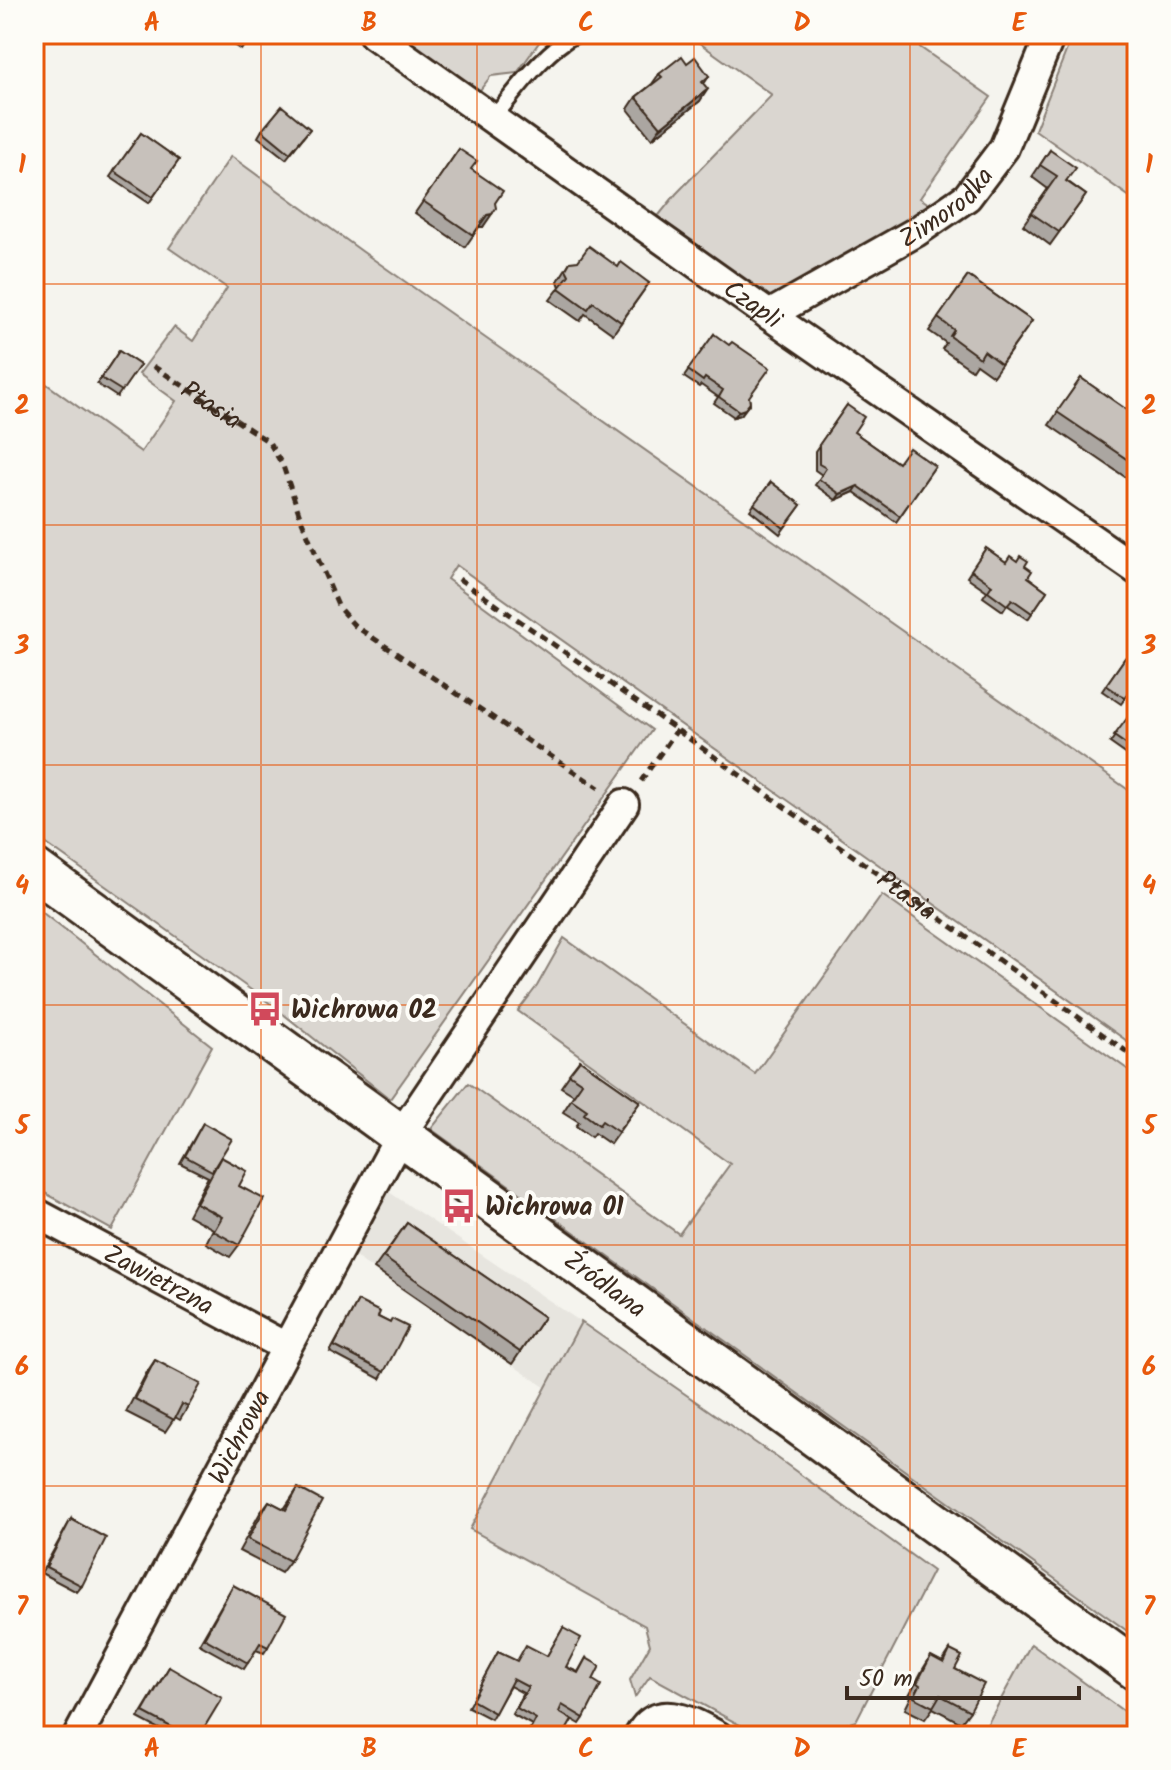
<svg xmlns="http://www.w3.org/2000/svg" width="1171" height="1770" font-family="Kalam,sans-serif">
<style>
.built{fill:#e7e5df}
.green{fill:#dad6d0;stroke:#8a8077;stroke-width:2}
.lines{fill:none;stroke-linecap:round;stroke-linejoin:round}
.lane-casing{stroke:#3b2a1e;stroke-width:20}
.street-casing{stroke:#3b2a1e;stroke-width:34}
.secondary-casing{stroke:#3b2a1e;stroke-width:46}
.path{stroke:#3b2a1e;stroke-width:5;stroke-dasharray:8 6;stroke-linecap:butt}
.lane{stroke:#fdfcf7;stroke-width:14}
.street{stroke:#fdfcf7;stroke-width:28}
.secondary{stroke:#fdfcf7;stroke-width:40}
.wall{fill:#aba6a1;stroke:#3b2a1e;stroke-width:2}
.shaded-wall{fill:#8b8783;stroke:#3b2a1e;stroke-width:2}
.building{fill:#c7c1bb;stroke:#3b2a1e;stroke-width:2}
.grid{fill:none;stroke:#e8590c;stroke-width:2;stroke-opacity:0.55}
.labels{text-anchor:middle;stroke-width:8;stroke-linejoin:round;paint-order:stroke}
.street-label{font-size:26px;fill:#3b2a1e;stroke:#fdfcf7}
.poi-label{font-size:26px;font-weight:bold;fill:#3b2a1e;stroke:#fdfcf7;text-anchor:start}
.neatline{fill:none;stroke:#e8590c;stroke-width:3}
.grid-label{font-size:26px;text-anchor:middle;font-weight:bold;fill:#e8590c}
</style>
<rect width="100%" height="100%" fill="#f5f4ee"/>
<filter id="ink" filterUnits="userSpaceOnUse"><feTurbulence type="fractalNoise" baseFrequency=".0125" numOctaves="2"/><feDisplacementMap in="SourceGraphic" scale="16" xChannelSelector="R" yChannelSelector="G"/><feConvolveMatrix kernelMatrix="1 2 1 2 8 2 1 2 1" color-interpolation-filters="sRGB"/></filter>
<g filter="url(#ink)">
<polygon class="built" points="389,1192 581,1322 546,1388 354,1256"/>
<g class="green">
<polygon points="392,34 545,34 517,73 491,76 477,94"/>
<polygon points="687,34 901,34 991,97 920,198 929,204 903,227 777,298 760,294 655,220 676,194 772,95"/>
<polygon points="1073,34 1137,34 1137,202 1035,130"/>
<polygon points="231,156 363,252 1137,796 1137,1048 456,565 447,579 652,730 390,1099 268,1002 34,835 34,375 141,452 176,401 139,374 174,327 193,341 227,288 169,248"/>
<polygon points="882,895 1137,1076 1137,1638 431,1129 468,1083 679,1234 730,1164 518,1011 537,986 564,938 755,1074"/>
<polygon points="34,906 212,1046 112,1230 34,1187"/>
<polygon points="581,1322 779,1459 933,1571 856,1721 808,1736 760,1736 650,1676 635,1697 630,1680 650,1645 645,1626 470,1529"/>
<polygon points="1031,1644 1137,1721 1137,1736 981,1736"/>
</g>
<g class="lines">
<g class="lane-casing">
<path id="lane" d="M493 118C518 89 542 53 576 34"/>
</g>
<g class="street-casing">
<g id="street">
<path id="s3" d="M373 34 769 315 1137 570"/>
<path id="s4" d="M769 315 916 232 967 197 1004 148 1051 34"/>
<path id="s5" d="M34 1212 286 1347"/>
<path id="s6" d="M78 1736 400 1136 624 804"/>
<path d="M639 1736C658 1700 693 1723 718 1736"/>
</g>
</g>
<g class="secondary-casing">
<g id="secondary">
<path id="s7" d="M34 869 1137 1670"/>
</g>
</g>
<g class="path">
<path id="s1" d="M153 366 269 442 283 466 301 519 339 608 355 626 599 788"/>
<path id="s2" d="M459 579 677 730 1137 1059"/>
<polyline points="641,781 677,730"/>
</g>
<use href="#lane" class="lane"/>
<use href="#street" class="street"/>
<use href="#secondary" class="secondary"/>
</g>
<g class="wall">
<polygon points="218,34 252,34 241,50"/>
<polygon points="687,63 709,76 704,84 700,101 652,139 628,109 636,97 652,84 659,74"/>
<polygon points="310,129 286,159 258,137 262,130"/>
<polygon points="141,133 179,160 149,203 110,177"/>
<polygon points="459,149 471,169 495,203 483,227 479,227 465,247 415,213"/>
<polygon points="1050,150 1067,181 1086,195 1050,245 1023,225 1048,189 1032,177"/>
<polygon points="570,262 617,267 649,283 613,334 585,314 580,321 550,300 560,287 558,281"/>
<polygon points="968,276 1032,321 993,376 976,364 972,370 942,349 946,343 929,331"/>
<polygon points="714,334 749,397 750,403 741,415 734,417 714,403 718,397 701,385 699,387 684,377"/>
<polygon points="119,351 140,365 117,397 97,384"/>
<polygon points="1081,378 1137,417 1137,485 1049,425"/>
<polygon points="847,405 854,432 898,463 935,466 896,522 854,492 836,500 815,485 822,475 815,470 815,451"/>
<polygon points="771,482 801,505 780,534 750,510"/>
<polygon points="986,548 1006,562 1025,566 1028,577 1047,591 1028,619 1007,605 1003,611 983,597 987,591 967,577"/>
<polygon points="1125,658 1137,682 1121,704 1102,691"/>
<polygon points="1137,705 1137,762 1110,743"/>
<polygon points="580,1060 640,1102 610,1144 594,1133 591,1137 576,1126 579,1122 563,1112 574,1095 561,1087"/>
<polygon points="203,1123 220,1158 239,1186 239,1245 230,1257 206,1243 213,1229 188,1215 208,1177 180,1163"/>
<polygon points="407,1223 544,1317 512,1364 374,1269"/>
<polygon points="358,1301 378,1317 390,1323 384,1372 380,1379 330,1352"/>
<polygon points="155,1360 188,1407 180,1420 175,1417 165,1432 126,1412 147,1372"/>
<polygon points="298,1488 290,1561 281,1573 239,1551 260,1513 269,1501 284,1509"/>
<polygon points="71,1519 82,1586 77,1592 41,1573"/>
<polygon points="233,1585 268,1647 264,1653 256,1650 244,1669 199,1644"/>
<polygon points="563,1628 566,1667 578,1672 586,1658 593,1680 584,1718 580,1724 559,1712 563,1736 526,1736 532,1725 512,1714 523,1693 510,1686 491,1719 468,1707 498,1652 516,1661 547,1656"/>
<polygon points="950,1650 955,1669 970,1711 961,1723 933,1708 925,1719 905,1709 911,1697 909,1695 923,1669 931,1656 942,1662"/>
<polygon points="169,1667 199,1736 172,1736 138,1718"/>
</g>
<g class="shaded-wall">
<polygon points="708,89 700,101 652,139 661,127"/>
<polygon points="492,214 483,227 478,227 487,215"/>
<polygon points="745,409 741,415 734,417 739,411"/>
<polygon points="858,486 854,492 836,500 840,494"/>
</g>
<g class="building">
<polygon points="232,34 252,34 245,43"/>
<polygon points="682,56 687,63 695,57 709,76 702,82 708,89 661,127 636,97 662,77 659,74"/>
<polygon points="282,106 310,129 290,153 262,130"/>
<polygon points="141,133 179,160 153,197 114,171"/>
<polygon points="459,149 477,161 471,169 503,191 495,203 496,208 492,214 487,215 473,235 423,201"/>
<polygon points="1050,150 1076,168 1066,181 1086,195 1059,232 1031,213 1057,176 1040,165"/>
<polygon points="589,246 618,267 621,262 649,283 621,322 593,302 588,309 559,288 569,275 566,269 570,262 578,261"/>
<polygon points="968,276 1032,321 1001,364 984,351 980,358 950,336 954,330 938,318"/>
<polygon points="714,334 729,345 732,342 770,368 749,397 750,403 745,409 739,411 719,397 723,390 705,378 703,381 688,370"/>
<polygon points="119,351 140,365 122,391 101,378"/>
<polygon points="1081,378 1137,417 1137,466 1057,412"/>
<polygon points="847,405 864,417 854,432 898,463 909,448 935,466 900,516 858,486 840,494 819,479 826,468 819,464 819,445"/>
<polygon points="771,482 801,505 784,528 754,504"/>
<polygon points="986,548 1006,562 1010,556 1017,561 1020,556 1028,561 1025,566 1032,571 1028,577 1047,591 1032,613 1012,599 1007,605 988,591 992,585 971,570"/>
<polygon points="1125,658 1137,667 1137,681 1125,698 1106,685"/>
<polygon points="1137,705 1137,752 1114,736"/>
<polygon points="580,1060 640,1102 618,1132 602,1121 599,1125 584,1114 587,1110 571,1099 582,1083 569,1074"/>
<polygon points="203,1123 232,1139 212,1171 185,1156"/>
<polygon points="221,1157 247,1171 239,1186 264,1199 239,1245 214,1231 222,1217 196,1203"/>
<polygon points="407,1223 544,1317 520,1352 383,1257"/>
<polygon points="358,1301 380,1312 378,1317 390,1323 392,1319 408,1327 384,1372 334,1346"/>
<polygon points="155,1360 201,1384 188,1407 182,1404 174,1420 135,1399"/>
<polygon points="298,1488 322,1501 290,1561 248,1539 269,1501 286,1510"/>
<polygon points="71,1519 106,1538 82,1586 46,1567"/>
<polygon points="233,1585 286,1614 268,1647 260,1643 248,1663 204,1638"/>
<polygon points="563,1628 581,1638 566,1667 578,1673 586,1658 600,1666 593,1680 601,1685 584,1718 562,1705 559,1712 572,1720 563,1736 527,1736 536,1719 517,1708 528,1687 513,1679 495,1713 472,1700 498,1652 517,1661 526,1645 547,1656"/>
<polygon points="950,1650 962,1656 955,1669 984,1684 970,1711 940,1695 933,1707 914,1697 920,1685 917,1683 931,1656 944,1663"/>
<polygon points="169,1667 222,1698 199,1736 188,1736 143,1712"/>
</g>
</g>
<path class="grid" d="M261 34V1736M477 34V1736M694 34V1736M910 34V1736M34 284H1137M34 525H1137M34 765H1137M34 1005H1137M34 1245H1137M34 1486H1137"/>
<defs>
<g id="bus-bare" transform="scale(2.76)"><path d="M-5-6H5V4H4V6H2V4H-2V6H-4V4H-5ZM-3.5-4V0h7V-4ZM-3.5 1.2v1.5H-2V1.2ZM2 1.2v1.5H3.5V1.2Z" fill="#d1495b" stroke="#fdfcf7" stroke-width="2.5" paint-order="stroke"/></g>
</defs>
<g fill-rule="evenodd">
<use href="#bus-bare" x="265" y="1009"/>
<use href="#bus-bare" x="459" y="1206"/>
</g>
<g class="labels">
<g class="street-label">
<text dy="9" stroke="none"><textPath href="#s4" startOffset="208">Zimorodka</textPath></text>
<text dy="9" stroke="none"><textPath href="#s3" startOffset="466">Czapli</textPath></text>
<text dy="9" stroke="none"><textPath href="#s1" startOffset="70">Ptasia</textPath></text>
<text dy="9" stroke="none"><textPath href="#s2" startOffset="548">Ptasia</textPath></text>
<text dy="9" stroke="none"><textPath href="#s5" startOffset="142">Zawietrzna</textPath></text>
<text dy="9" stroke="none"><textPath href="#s7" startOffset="706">Źródlana</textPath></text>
<text dy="9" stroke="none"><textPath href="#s6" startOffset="340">Wichrowa</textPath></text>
</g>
<g class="poi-label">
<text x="291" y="1018">Wichrowa 02</text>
<text x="485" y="1215">Wichrowa 01</text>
</g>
</g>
<rect width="1171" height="1770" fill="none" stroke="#fdfcf7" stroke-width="88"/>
<path d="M847 1686v12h232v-12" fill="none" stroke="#3b2a1e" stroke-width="4"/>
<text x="859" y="1686" font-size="24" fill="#3b2a1e" stroke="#fdfcf7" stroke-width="6" paint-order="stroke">50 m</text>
<rect x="44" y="44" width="1083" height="1682" class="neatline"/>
<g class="grid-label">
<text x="152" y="31">A</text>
<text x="369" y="31">B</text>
<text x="586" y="31">C</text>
<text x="802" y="31">D</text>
<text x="1019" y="31">E</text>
<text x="22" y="173">1</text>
<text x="1149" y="173">1</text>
<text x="22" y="414">2</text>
<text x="1149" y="414">2</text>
<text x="22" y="654">3</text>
<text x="1149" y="654">3</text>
<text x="22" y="894">4</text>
<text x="1149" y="894">4</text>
<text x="22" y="1134">5</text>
<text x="1149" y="1134">5</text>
<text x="22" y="1375">6</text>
<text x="1149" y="1375">6</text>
<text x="22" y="1615">7</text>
<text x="1149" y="1615">7</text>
<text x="152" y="1757">A</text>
<text x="369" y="1757">B</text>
<text x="586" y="1757">C</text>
<text x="802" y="1757">D</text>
<text x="1019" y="1757">E</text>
</g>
</svg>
